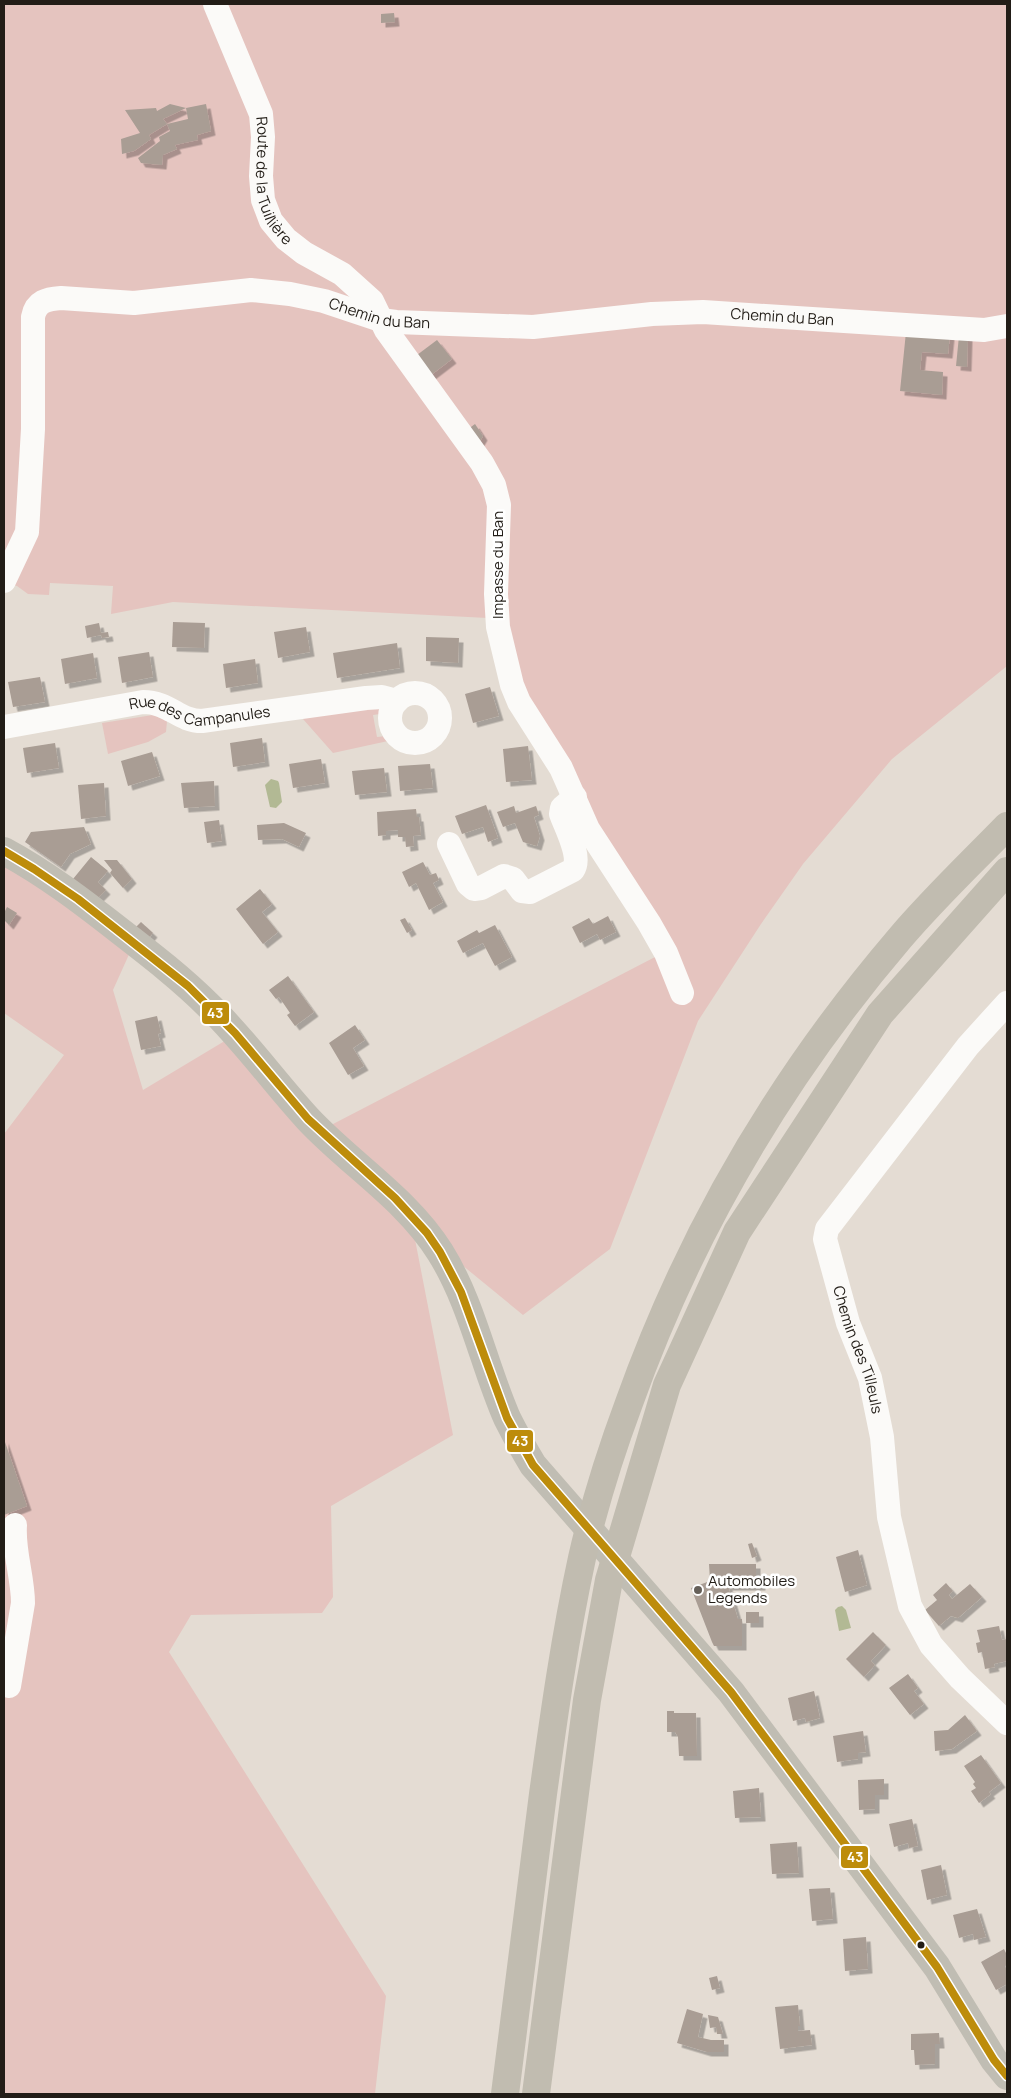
<svg xmlns="http://www.w3.org/2000/svg" width="1011" height="2098" font-family="Manrope,sans-serif">
<style>
.green{fill:#e5c4bf}
.water{fill:#b2b994}
.building{fill:#a99d94;filter:url(#shadow)}
.lines{fill:none;stroke-linecap:round;stroke-linejoin:round}
.minor{stroke:#fbfaf8;stroke-width:24}
.major{stroke:#c0bdb3;stroke-width:28}
.highway{stroke:#c1bcb0;stroke-width:28}
.bus-1-casing{stroke:#fff;stroke-width:11}
.bus-1{stroke:#bd8c0b;stroke-width:8}
.poi-dot{fill:#666059;stroke:#fff;stroke-width:2}
.bus-dot{fill:#221d17;stroke:#fff;stroke-width:2}
.labels{text-anchor:middle;stroke-width:5;stroke-linejoin:round;paint-order:stroke}
.street-label{font-size:15px;fill:#221d17;stroke:#fff}
.poi-label{font-size:15px;fill:#221d17;stroke:#fff;text-anchor:start}
.line-badge{stroke:#fff;stroke-width:2}
.badge-label{font-size:14px;text-anchor:middle;font-weight:bold;fill:#fff}
</style>
<defs>
<filter id="shadow"><feDropShadow dx="4.5" dy="4.5" stdDeviation="0" flood-color="#0004"/></filter>
</defs>
<rect width="100%" height="100%" fill="#e4dcd3"/>
<g class="green">
<polygon points="4,4 1007,4 1007,666 892,759 803,864 761,924 698,1021 610,1249 523,1315 412,1224 453,1435 331,1506 333,1597 322,1613 191,1615 169,1652 386,1996 375,2094 4,2094 4,1134 64,1055 4,1013 4,862 131,950 113,990 143,1090 228,1039 308,1137 657,956 521,694 507,619 173,602 111,614 113,586 50,583 49,595 28,594 17,586 4,582"/>
<polygon points="380,708 380,714 373,715 377,737 387,736 388,741 333,753 303,719 302,714"/>
<polygon points="153,715 167,721 166,732 148,742 108,754 102,723"/>
</g>
<g class="water">
<polygon points="271,779 278,781 279,783 282,802 276,808 270,807 265,785"/>
<polygon points="842,1606 846,1610 851,1628 839,1631 835,1610 838,1607"/>
</g>
<g class="building">
<polygon points="394,13 395,22 381,23 381,14"/>
<polygon points="170,104 186,108 163,119 167,124 149,135 151,139 134,151 122,154 121,139 140,133 125,110 156,108 157,111"/>
<polygon points="206,104 211,131 197,135 198,140 175,145 177,149 163,155 162,165 141,163 138,158 160,141 159,137 170,131 167,124 188,119 186,108"/>
<polygon points="906,332 950,335 948,354 922,352 920,370 943,372 942,395 900,391"/>
<polygon points="959,336 968,336 967,367 956,366"/>
<polygon points="437,340 452,359 431,375 413,358"/>
<polygon points="475,424 483,436 476,448 464,432"/>
<polygon points="173,622 205,623 204,648 172,647"/>
<polygon points="99,623 101,633 108,632 109,637 102,638 101,635 87,638 85,626"/>
<polygon points="306,627 310,652 278,658 274,632"/>
<polygon points="426,637 459,638 458,663 426,661"/>
<polygon points="397,643 400,668 337,678 333,653"/>
<polygon points="149,652 153,677 122,683 118,657"/>
<polygon points="93,653 97,678 65,684 61,659"/>
<polygon points="255,659 258,683 226,688 223,664"/>
<polygon points="40,677 45,702 13,707 8,682"/>
<polygon points="490,687 499,716 473,723 465,694"/>
<polygon points="262,738 265,762 233,767 230,743"/>
<polygon points="55,743 59,768 27,773 23,748"/>
<polygon points="528,746 532,780 506,782 503,749"/>
<polygon points="152,752 160,776 128,786 121,761"/>
<polygon points="321,759 325,783 293,788 289,764"/>
<polygon points="430,764 433,788 400,791 398,766"/>
<polygon points="384,768 387,792 355,795 352,771"/>
<polygon points="214,781 215,806 184,808 181,783"/>
<polygon points="104,783 106,816 81,819 78,785"/>
<polygon points="486,805 498,838 488,842 483,827 462,834 455,816"/>
<polygon points="514,806 516,813 536,806 539,815 534,817 540,836 537,846 523,842 515,823 503,827 497,812"/>
<polygon points="416,809 417,817 419,817 421,835 413,836 414,846 406,847 405,837 398,837 398,830 386,831 386,835 378,836 377,812"/>
<polygon points="219,820 222,841 207,843 204,822"/>
<polygon points="284,823 306,833 299,847 282,839 258,840 257,825"/>
<polygon points="84,827 91,844 70,854 61,867 25,842 31,832"/>
<polygon points="91,857 108,871 98,882 106,890 97,899 73,879"/>
<polygon points="104,860 117,860 132,879 123,888 110,873 112,870"/>
<polygon points="423,862 430,875 436,873 439,880 433,883 443,902 429,910 416,883 409,887 402,872"/>
<polygon points="260,889 272,904 262,912 278,932 263,944 236,909"/>
<polygon points="7,907 17,913 9,925 4,920 4,913"/>
<polygon points="608,916 616,932 600,940 597,934 580,943 572,927 589,918 593,924"/>
<polygon points="405,918 412,930 407,933 400,920"/>
<polygon points="141,922 153,933 147,940 134,929"/>
<polygon points="495,925 512,957 495,966 483,943 463,953 457,941 477,930 479,933"/>
<polygon points="288,976 314,1012 295,1026 287,1015 290,1013 279,997 276,999 269,990"/>
<polygon points="157,1016 161,1033 158,1034 161,1046 141,1050 135,1021"/>
<polygon points="355,1025 365,1040 353,1048 364,1066 348,1075 329,1043"/>
<polygon points="4,1439 27,1506 4,1515"/>
<polygon points="752,1543 757,1556 752,1558 748,1544"/>
<polygon points="858,1550 867,1585 845,1592 836,1557"/>
<polygon points="709,1564 756,1564 756,1577 760,1577 761,1586 728,1586 738,1619 742,1619 742,1646 714,1646 712,1642 691,1588 710,1581"/>
<polygon points="946,1583 953,1591 949,1595 952,1599 970,1584 982,1597 958,1618 951,1616 939,1626 925,1610 937,1600 933,1595"/>
<rect x="746" y="1612" width="13" height="11"/>
<polygon points="999,1626 1002,1640 1007,1639 1007,1661 994,1664 995,1667 985,1669 982,1652 978,1653 976,1643 980,1642 977,1630"/>
<polygon points="873,1632 886,1645 871,1661 875,1665 864,1677 846,1659"/>
<polygon points="908,1674 918,1688 914,1691 924,1704 910,1715 889,1688"/>
<polygon points="814,1691 820,1718 806,1722 805,1718 793,1721 788,1698"/>
<polygon points="667,1711 674,1711 674,1713 696,1713 697,1756 679,1756 678,1737 675,1732 667,1732"/>
<polygon points="965,1715 977,1731 952,1749 935,1751 934,1731 948,1730"/>
<polygon points="863,1731 866,1752 858,1753 858,1759 837,1762 833,1736"/>
<polygon points="981,1755 1001,1783 989,1792 991,1794 979,1803 971,1791 976,1788 973,1784 975,1782 964,1766"/>
<polygon points="884,1779 884,1795 875,1795 875,1809 859,1810 858,1780"/>
<polygon points="759,1788 761,1817 735,1818 733,1791"/>
<polygon points="912,1819 918,1846 909,1848 908,1843 894,1847 889,1824"/>
<polygon points="797,1842 799,1873 772,1874 770,1844"/>
<polygon points="941,1865 947,1895 927,1900 921,1870"/>
<polygon points="830,1888 833,1919 812,1921 809,1889"/>
<polygon points="977,1909 986,1937 974,1940 973,1934 959,1938 953,1915"/>
<polygon points="866,1937 868,1969 845,1971 843,1939"/>
<polygon points="1004,1949 1007,1955 1007,1965 1005,1966 1007,1971 1007,1984 996,1990 981,1962"/>
<polygon points="717,1976 720,1988 712,1990 709,1978"/>
<polygon points="798,2005 800,2026 798,2026 798,2031 810,2030 812,2045 780,2049 775,2007"/>
<polygon points="687,2009 703,2014 698,2037 711,2040 724,2040 724,2052 707,2052 677,2043"/>
<polygon points="708,2015 718,2017 723,2034 717,2034 716,2027 710,2028"/>
<polygon points="939,2033 940,2044 935,2044 935,2064 915,2065 914,2050 911,2050 911,2034"/>
</g>
<g class="lines">
<g class="minor">
<path id="s1" d="M215 4 261 114 263 137 261 176 263 200 271 221 286 239 304 253 342 274 372 301 386 330 482 463 494 485 499 505 496 594 498 627 512 685 519 702 561 768 588 829 649 923 666 953 682 993"/>
<path id="s2" d="M4 581 27 532 33 429V317C36 301 47 299 61 298L134 303 251 290 290 294 324 301 381 320 396 322 533 327 652 314 703 312 984 330 1007 326"/>
<circle cx="415" cy="718" r="25"/>
<path id="s3" d="M4 727 143 702C170 702 178 721 202 721L366 698 382 697 397 701"/>
<path d="M449 844 468 884 474 889 481 888 504 876 513 879 522 891 530 892 573 870C582 857 566 828 561 814L562 808 575 797"/>
<path id="s4" d="M1007 1003 968 1046 827 1229 825 1239 848 1323 870 1378 882 1437 889 1517 910 1606 931 1645 960 1678 1007 1723"/>
<path d="M4 1679 9 1686 23 1603C23 1577 13 1551 15 1525"/>
</g>
<path class="major" d="M4 851C45 873 83 902 120 931 151 955 182 979 209 1006 245 1041 274 1082 308 1119 350 1164 407 1199 440 1252 472 1303 483 1363 507 1418 515 1434 524 1450 533 1465L731 1692 937 1967 994 2060 1007 2076"/>
<g class="highway">
<path d="M505 2094C518 1994 530 1894 543 1794 554 1715 565 1636 582 1558 594 1505 610 1454 629 1403 690 1232 782 1076 900 938 933 899 971 863 1007 826"/>
<polyline points="536,2094 587,1700 609,1580 667,1385 737,1232 880,1014 1007,871"/>
</g>
<g class="bus-1-casing">
<polyline id="bus-1" points="4,851 34,869 78,899 188,986 235,1033 308,1119 395,1198 427,1233 440,1252 461,1292 507,1418 533,1465 731,1692 937,1967 994,2060 1007,2076"/>
</g>
<use href="#bus-1" class="bus-1"/>
</g>
<circle class="poi-dot" cx="698" cy="1590" r="5"/>
<circle class="bus-dot" cx="921" cy="1945" r="4.5"/>
<g class="labels">
<g class="street-label">
<text dy="5" stroke="none"><textPath href="#s1" startOffset="189">Route de la Tuillière</textPath></text>
<text dy="5" stroke="none"><textPath href="#s2" startOffset="629">Chemin du Ban</textPath></text>
<text dy="5" stroke="none"><textPath href="#s2" startOffset="1034">Chemin du Ban</textPath></text>
<text transform="translate(498 565) rotate(-90)" y="5">Impasse du Ban</text>
<text dy="5" stroke="none"><textPath href="#s3" startOffset="200">Rue des Campanules</textPath></text>
<text dy="5" stroke="none"><textPath href="#s4" startOffset="415">Chemin des Tilleuls</textPath></text>
</g>
<g class="poi-label">
<text x="708" y="1586">Automobiles<tspan x="708" dy="17">Legends</tspan></text>
</g>
</g>
<g class="line-badge">
<rect x="201" y="1001" width="29" height="24" rx="5" fill="#bd8c0b"/>
<rect x="506" y="1429" width="28" height="24" rx="5" fill="#bd8c0b"/>
<rect x="840" y="1845" width="29" height="24" rx="5" fill="#bd8c0b"/>
</g>
<g class="badge-label">
<text x="215" y="1018">43</text>
<text x="520" y="1446">43</text>
<text x="855" y="1862">43</text>
</g>
<rect width="1011" height="2098" fill="none" stroke="#221d17" stroke-width="10"/>
</svg>
